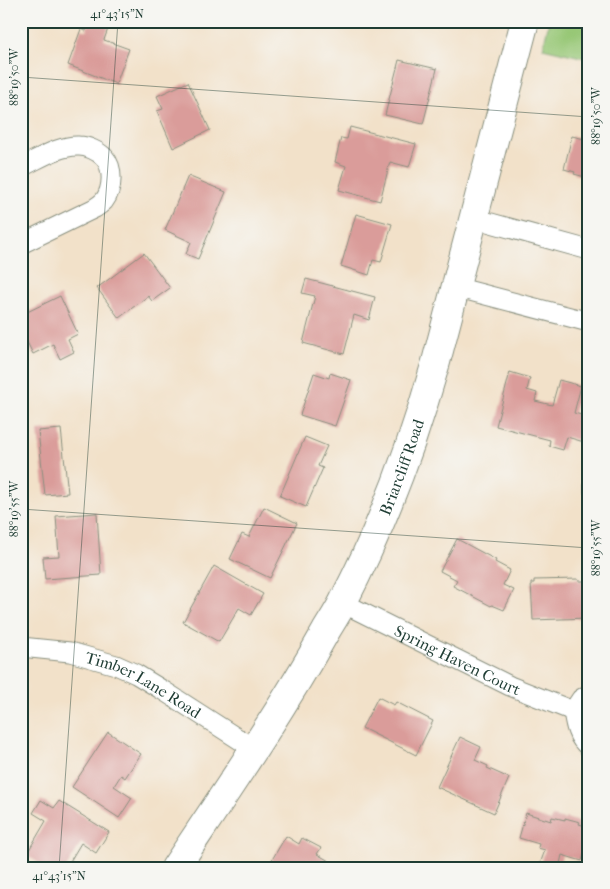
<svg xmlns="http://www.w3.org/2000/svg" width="610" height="889" font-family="'IM FELL French Canon',serif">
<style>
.green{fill:#97c776;stroke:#5b8255}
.building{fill:#da9c9a}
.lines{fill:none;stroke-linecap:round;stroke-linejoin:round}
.street-casing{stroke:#888f7e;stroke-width:21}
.secondary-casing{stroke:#888f7e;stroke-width:30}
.street{stroke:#fff;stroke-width:19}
.secondary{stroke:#fff;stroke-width:28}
.ticks{fill:none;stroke:#1f3d34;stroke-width:1;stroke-opacity:0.45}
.labels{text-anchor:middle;stroke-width:4.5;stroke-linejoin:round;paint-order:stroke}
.street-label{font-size:16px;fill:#1f3d34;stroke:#f6f6f2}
.neatline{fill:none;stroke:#1f3d34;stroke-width:2}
.ticks-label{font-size:12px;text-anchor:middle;fill:#1f3d34}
</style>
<rect width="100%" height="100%" fill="#f6f6f2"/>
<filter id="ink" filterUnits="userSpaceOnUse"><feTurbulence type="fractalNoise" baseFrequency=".02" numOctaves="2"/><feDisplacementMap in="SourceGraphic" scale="10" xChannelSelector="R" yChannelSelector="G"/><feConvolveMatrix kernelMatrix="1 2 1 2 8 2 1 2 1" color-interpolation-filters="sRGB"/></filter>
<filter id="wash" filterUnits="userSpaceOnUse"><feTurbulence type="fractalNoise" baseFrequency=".0096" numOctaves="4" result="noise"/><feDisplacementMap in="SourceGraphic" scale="20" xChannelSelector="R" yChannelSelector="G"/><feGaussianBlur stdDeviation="1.12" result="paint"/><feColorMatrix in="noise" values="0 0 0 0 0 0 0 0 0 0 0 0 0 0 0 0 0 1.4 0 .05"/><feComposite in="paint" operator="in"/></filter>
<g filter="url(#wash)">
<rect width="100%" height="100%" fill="#f2e1c9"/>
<polygon class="green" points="549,21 589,21 589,59 543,48"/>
<g id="blocks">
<g class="building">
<polygon points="90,21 95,21 109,26 104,40 129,49 116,84 68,65 81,29 86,31"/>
<polygon points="399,60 437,69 423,124 385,115"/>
<polygon points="188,82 210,130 173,148 157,111 163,109 157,96"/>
<polygon points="350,127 416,144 409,167 390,162 380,201 339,190 346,166 335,162 341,138 347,139"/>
<polygon points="572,136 589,140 589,178 574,174 575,172 564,169"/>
<polygon points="188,176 226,192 198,259 186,254 191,242 165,230"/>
<polygon points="356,214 392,224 381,262 373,260 369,275 341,266"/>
<polygon points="144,253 170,288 152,301 148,296 119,318 97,288"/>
<polygon points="306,279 375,297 369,320 354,315 344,354 303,343 315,296 302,293"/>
<polygon points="60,296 78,334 68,339 74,352 60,359 53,344 33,354 21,330 21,315"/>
<polygon points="510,372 530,378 527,390 537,393 535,401 552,405 559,380 581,386 574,413 589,417 589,424 584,442 567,437 563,450 549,446 550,440 496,426"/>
<polygon points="314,373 329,378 330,373 351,380 335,426 300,415"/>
<polygon points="61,429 68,493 45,495 38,431"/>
<polygon points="305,437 327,446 318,466 323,468 306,507 280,496"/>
<rect x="584" y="478" width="5" height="15"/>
<polygon points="264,507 297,523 270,578 230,559 242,534 249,537"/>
<polygon points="97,513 101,575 45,579 43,557 59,556 56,516"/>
<polygon points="457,539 496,560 495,562 510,570 503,585 514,590 504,610 492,605 491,606 453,586 457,580 440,571"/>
<polygon points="214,566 263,594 251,615 239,608 219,642 183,622"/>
<polygon points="578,579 579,581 589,581 589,618 533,620 531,583 534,583 534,580"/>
<polygon points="378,697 394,705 396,702 433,721 416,755 362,728"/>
<polygon points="108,732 141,754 125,778 121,775 114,786 132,798 119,818 72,787"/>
<polygon points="460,737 481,747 475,760 488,766 487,768 509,778 494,813 437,787"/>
<polygon points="41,800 54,808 59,801 109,832 96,853 81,843 66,868 47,868 26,855 46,821 33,813"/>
<polygon points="526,813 551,821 552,817 565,820 565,818 580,822 579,824 589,827 589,838 582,861 562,855 559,868 551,868 540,864 545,850 538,848 539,844 519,838"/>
<polygon points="286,836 299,844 302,838 321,848 317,854 341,868 267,868"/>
</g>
</g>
</g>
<g filter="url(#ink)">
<use href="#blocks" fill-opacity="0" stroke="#888f7e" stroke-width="1"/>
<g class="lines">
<g class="street-casing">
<g id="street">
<path d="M21 167C39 159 59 145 79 146 87 146 98 151 104 157 114 168 113 189 104 201 102 203 98 206 95 208L21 244"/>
<polyline points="473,218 589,250"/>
<polyline points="455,287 589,322"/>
<path id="s1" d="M343 603 510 686 573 711"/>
<path id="s2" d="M21 647 70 652 116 665 136 674 164 691 254 749"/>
<path d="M589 694 581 699 573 711C575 724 577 738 589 747"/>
</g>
</g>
<g class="secondary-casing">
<g id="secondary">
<path id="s3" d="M175 868C227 790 280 713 326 631 332 621 338 612 343 602 382 527 413 443 436 362L525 21"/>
</g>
</g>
<use href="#street" class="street"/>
<use href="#secondary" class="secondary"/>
</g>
</g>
<path class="ticks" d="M21 77 589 117M21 509 589 548M59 868 118 21"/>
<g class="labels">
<g class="street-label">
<text dy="6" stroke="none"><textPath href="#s3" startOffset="462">Briarcliff Road</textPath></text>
<text dy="6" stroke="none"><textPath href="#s1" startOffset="128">Spring Haven Court</textPath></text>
<text dy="6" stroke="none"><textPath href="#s2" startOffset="130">Timber Lane Road</textPath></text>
</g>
</g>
<rect width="610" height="889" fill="none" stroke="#f6f6f2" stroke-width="55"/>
<rect x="28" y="28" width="554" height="834" class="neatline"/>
<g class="ticks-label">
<text x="117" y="18">41°43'15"N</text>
<text transform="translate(14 77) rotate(-90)" y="4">88°19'50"W</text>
<text transform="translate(596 116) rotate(-90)" y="4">88°19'50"W</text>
<text transform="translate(14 509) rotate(-90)" y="4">88°19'55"W</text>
<text transform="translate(596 548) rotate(-90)" y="4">88°19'55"W</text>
<text x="59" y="880">41°43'15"N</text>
</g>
</svg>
